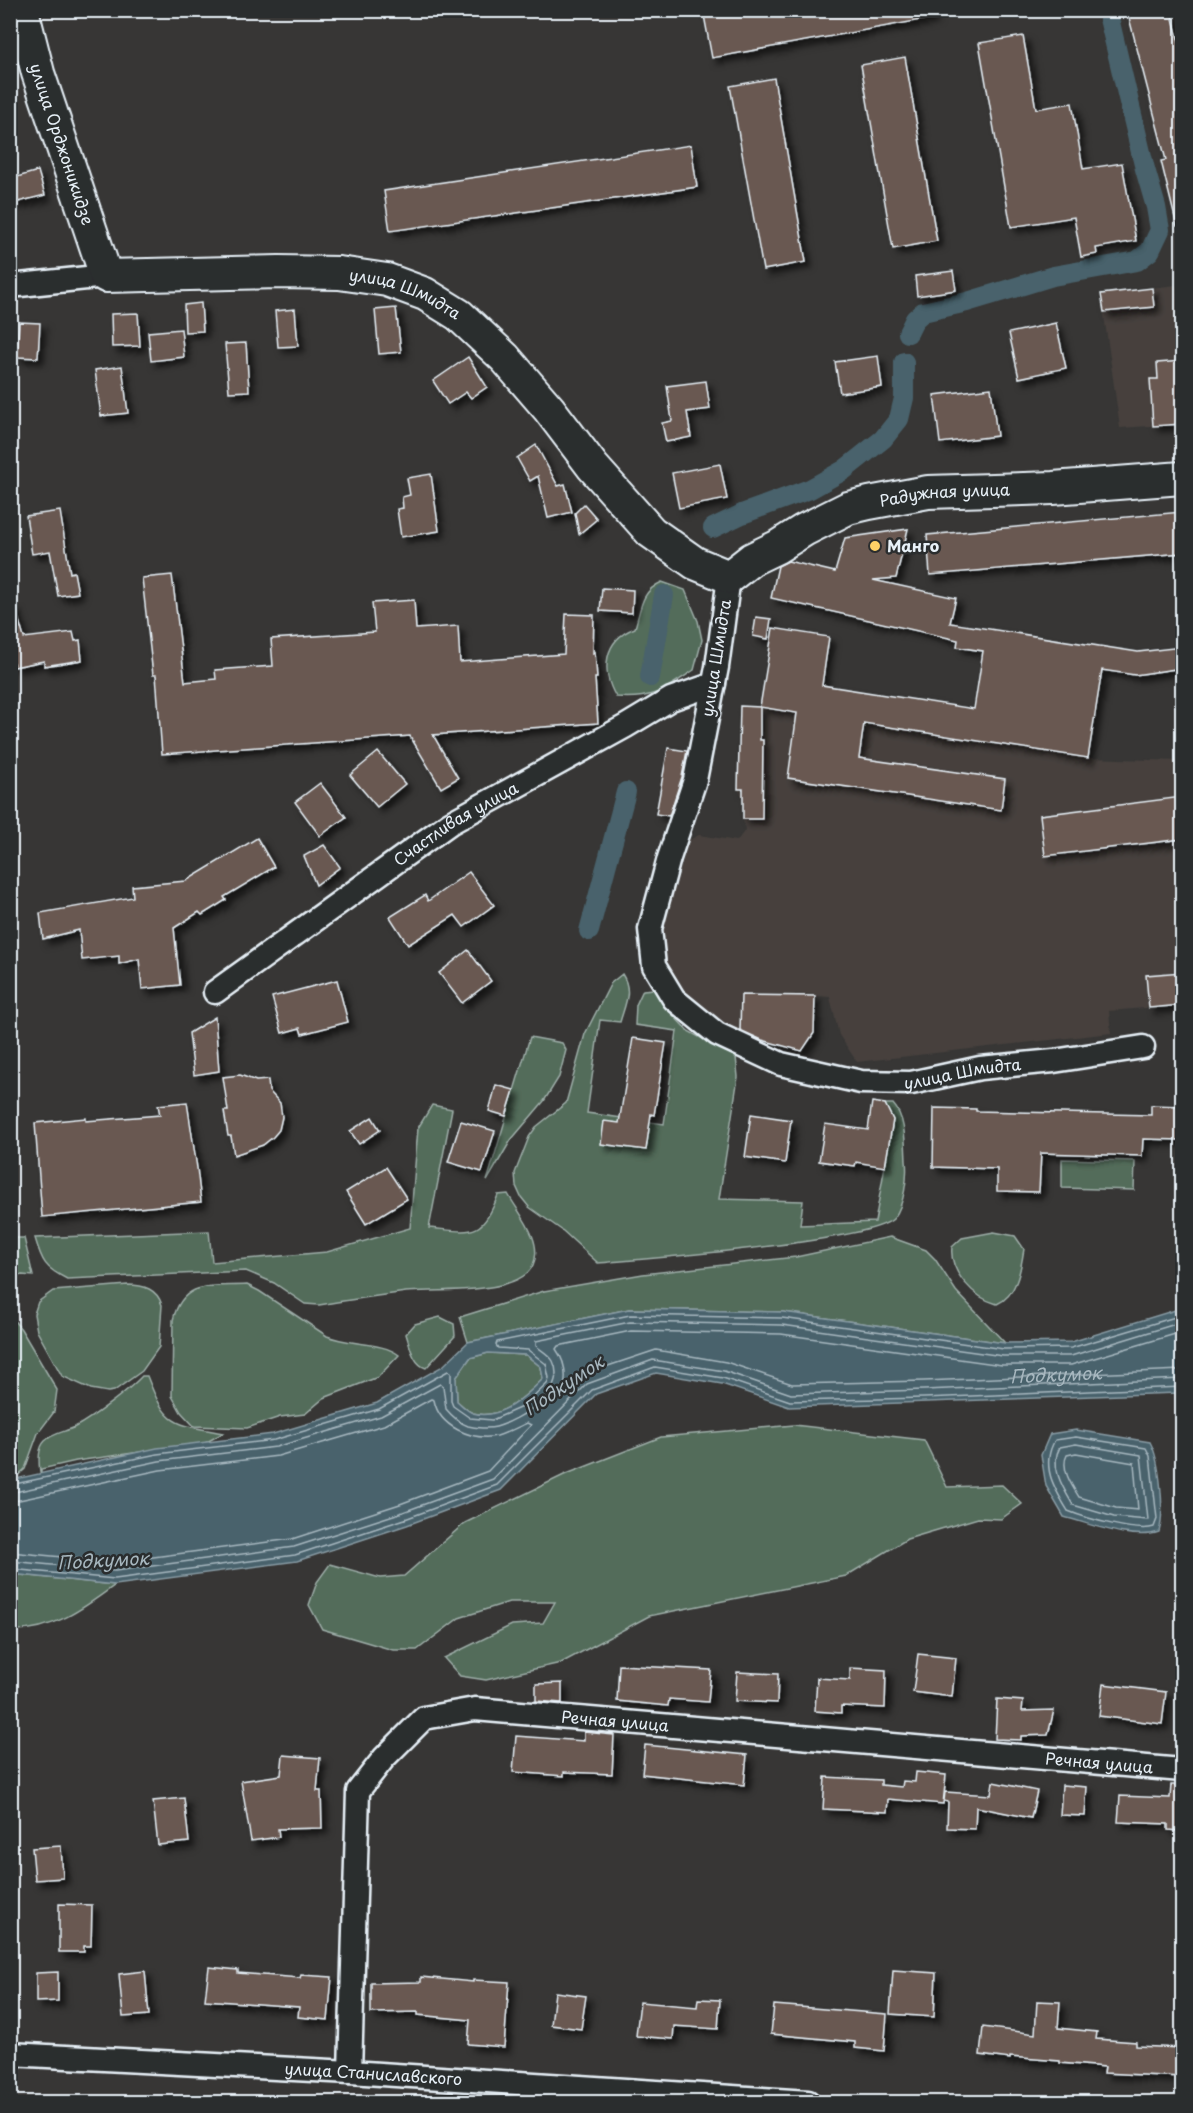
<svg xmlns="http://www.w3.org/2000/svg" width="1193" height="2113" font-family="'Playpen Sans',sans-serif">
<style>
.built{fill:#46403d}
.green{fill:#536c5a;stroke:#9eaea9;stroke-width:1.5}
.water{fill:#48626c;stroke:#889ba4;stroke-width:1.5;fill-rule:evenodd}
.lines{fill:none;stroke-linecap:round;stroke-linejoin:round}
.shore{stroke:#a8b8c0;stroke-width:1.5}
.canal{stroke:#48626c;stroke-width:20}
.building{fill:#695951;stroke:#e8f1f8;stroke-width:1.5;filter:url(#shadow)}
.street-casing{stroke:#e8f1f8;stroke-width:27}
.secondary-casing{stroke:#e8f1f8;stroke-width:36}
.street{stroke:#2a2d2e;stroke-width:22}
.secondary{stroke:#2a2d2e;stroke-width:32}
.poi-dot{fill:#ffd166;stroke:#2a2d2e;stroke-width:2}
.labels{text-anchor:middle;stroke-width:5;stroke-linejoin:round;paint-order:stroke}
.street-label{font-size:16px;fill:#e8f1f8;stroke:#2a2d2e}
.poi-label{font-size:16px;font-weight:bold;fill:#e8f1f8;stroke:#2a2d2e;text-anchor:start}
.water-label{font-size:18px;font-style:italic;fill:#a8b8c0;stroke:#2a2d2e}
</style>
<defs>
<filter id="shadow"><feDropShadow dx="5.5" dy="5.5" stdDeviation="3" flood-color="#0009"/></filter>
</defs>
<rect width="100%" height="100%" fill="#373635"/>
<filter id="ink" filterUnits="userSpaceOnUse"><feTurbulence type="fractalNoise" baseFrequency=".0167" numOctaves="2"/><feDisplacementMap in="SourceGraphic" scale="12" xChannelSelector="R" yChannelSelector="G"/><feConvolveMatrix kernelMatrix="1 2 1 2 8 2 1 2 1" color-interpolation-filters="sRGB"/></filter>
<g filter="url(#ink)">
<g class="built">
<polygon points="1176,285 1182,366 1182,424 1120,428 1101,294"/>
<polygon points="740,706 760,707 1088,758 1182,761 1182,1005 1109,1011 1111,1033 857,1062 839,1035 830,997 815,996 814,1033 802,1051 762,1040 720,1022 683,990 665,963 660,937 689,840 699,835 737,841 745,830 743,819 764,818 764,800 743,799 738,789"/>
</g>
<g class="green">
<path d="M662 582 685 590 698 621 702 640 694 670C664 690 653 700 616 697 601 671 603 640 635 628 641 608 641 591 662 582Z"/>
<path d="M622 974C633 991 625 1004 620 1022L600 1020 587 1113 664 1124 677 1031 635 1025 636 1005 643 990 654 989 670 1012 688 1031 736 1057 738 1077 719 1199 803 1201 800 1225 875 1222 893 1120 885 1104H893C906 1118 905 1143 906 1161 908 1177 904 1205 894 1218 874 1242 641 1259 598 1263L563 1231 529 1207 521 1197 516 1186 515 1173 529 1137 536 1127 566 1103 585 1034 611 983Z"/>
<polygon points="530,1037 562,1043 566,1050 559,1077 544,1101 511,1140 487,1181"/>
<path d="M432 1105 452 1109 429 1228C471 1232 482 1239 498 1195L508 1194C519 1214 544 1241 533 1265 520 1296 434 1289 406 1292 377 1296 348 1300 319 1305L305 1304 274 1283 246 1271 67 1279C45 1268 42 1262 35 1238L209 1231 212 1262 327 1252 410 1228 418 1128Z"/>
<polygon points="1062,1159 1135,1161 1134,1190 1062,1188"/>
<path d="M994 1232 1015 1236 1024 1249C1021 1268 1017 1296 997 1304 974 1298 949 1272 952 1247L962 1238Z"/>
<polygon points="890,1237 926,1250 935,1259 956,1291 1005,1343 783,1312 629,1309 468,1342 460,1317 544,1291 643,1274 796,1257"/>
<polygon points="10,1238 24,1238 33,1276 22,1275 11,1276"/>
<path d="M128 1285C144 1285 157 1289 162 1305L159 1347 142 1371 114 1391 108 1392 91 1389 62 1376 37 1331 34 1314 38 1302 53 1291Z"/>
<path d="M247 1285 259 1291 327 1336C348 1345 383 1342 399 1355L378 1377 324 1398 305 1414 280 1417 247 1428 194 1426 181 1412 172 1396 173 1320C183 1279 213 1287 247 1285Z"/>
<polygon points="10,1316 21,1329 57,1390 54,1412 38,1433 25,1469 16,1477 11,1479"/>
<path d="M440 1317 454 1324 455 1336 426 1368C413 1364 410 1346 406 1334L415 1324Z"/>
<path d="M488 1353 526 1355 541 1367 543 1379C526 1396 500 1421 473 1413 467 1411 462 1405 457 1401L456 1378 470 1358Z"/>
<path d="M142 1376H147C167 1427 172 1423 223 1433L205 1443 76 1461 41 1469V1477C39 1467 37 1449 45 1441 53 1433 65 1432 75 1427 92 1418 129 1390 142 1376Z"/>
<polygon points="794,1425 924,1440 947,1487 1002,1485 1022,1504 1001,1519 978,1518 907,1539 846,1576 649,1616 561,1663 486,1680 460,1676 444,1658 512,1625 543,1623 555,1602 509,1602 459,1618 417,1650 393,1650 322,1629 309,1605 317,1582 330,1564 380,1578 404,1576 465,1523 564,1475 661,1437"/>
<path d="M11 1574 115 1585C84 1608 52 1632 11 1630Z"/>
</g>
<g class="water">
<path d="M1182 1308V1392L1178 1393 789 1407 722 1384 656 1373 596 1394 501 1490 407 1525 297 1561 115 1585 11 1574V1480L157 1448 273 1434 377 1403 443 1366 468 1342 629 1309 783 1312 1005 1343 1071 1342ZM488 1353 526 1355 541 1367 543 1379C526 1396 500 1421 473 1413 467 1411 462 1405 457 1401L456 1378 470 1358Z"/>
<path d="M1076 1430 1150 1442C1160 1460 1165 1512 1159 1532 1132 1541 1091 1524 1064 1517L1046 1486 1041 1455 1050 1434Z"/>
</g>
<g class="lines">
<g class="shore">
<path id="s1" d="M1182 1332 1071 1365H1002L781 1334 631 1331 558 1346 556 1349C564 1360 567 1373 564 1387L567 1390 587 1373 656 1350 726 1362 792 1384 924 1381 1182 1370"/>
<path d="M1076 1437 1146 1448 1150 1456 1157 1519 1154 1527C1138 1533 1085 1518 1068 1511 1054 1488 1040 1466 1055 1440Z"/>
<path d="M1076 1444 1141 1455 1148 1520 1114 1517 1073 1505C1063 1488 1049 1466 1060 1447Z"/>
<path d="M1076 1453 1134 1463 1138 1510 1116 1508 1079 1497C1072 1486 1060 1468 1067 1455Z"/>
<polyline points="10,1485 157,1454 274,1440 379,1409 448,1371 451,1373 451,1401 453,1406 470,1418 492,1420 524,1406 547,1384 549,1378 546,1364 528,1350 498,1348 496,1345 497,1342 630,1315 782,1318 1004,1349 1071,1348 1182,1315"/>
<path d="M10 1493 159 1461 276 1447 381 1416 440 1384 443 1386 446 1409C451 1415 460 1423 468 1426 475 1428 489 1429 496 1427 520 1420 568 1391 553 1361 550 1355 541 1350 536 1346V1341L630 1322 782 1325 1003 1356H1071L1182 1322"/>
<path d="M10 1502 160 1470 278 1456 384 1425 431 1399 434 1400C439 1427 472 1441 497 1436 507 1433 518 1427 527 1423L531 1425 488 1471 400 1504 292 1539 115 1562 10 1552"/>
<polyline points="10,1561 115,1571 294,1547 403,1512 493,1479 587,1384 653,1360 724,1371 791,1394 924,1390 1182,1379"/>
<polyline points="10,1569 115,1579 295,1555 405,1519 497,1485 592,1390 655,1367 723,1378 790,1401 924,1398 1182,1387"/>
</g>
<g class="canal">
<polyline points="908,333 915,319 923,312 967,302 1053,276 1137,261 1150,251 1160,230 1156,207 1145,169 1107,10"/>
<polyline points="713,528 742,514 810,489 844,470 883,439 899,419 904,398 904,362"/>
<polyline points="650,677 664,595"/>
<polyline points="589,931 626,792"/>
</g>
</g>
<g class="building">
<polygon points="703,10 931,10 932,18 712,58"/>
<polygon points="1127,10 1171,10 1182,55 1182,225 1177,226 1161,161 1166,160"/>
<polygon points="1023,36 1036,109 1072,103 1083,169 1122,163 1136,241 1096,248 1097,254 1081,257 1074,217 1011,227 979,43"/>
<polygon points="905,57 937,241 893,249 861,65"/>
<polygon points="774,78 806,262 763,270 730,86"/>
<polygon points="691,145 697,187 390,231 384,191"/>
<polygon points="38,171 45,195 14,203 10,192 10,179"/>
<polygon points="953,271 956,290 917,296 915,276"/>
<polygon points="1152,288 1154,307 1104,312 1101,294"/>
<polygon points="201,303 203,331 185,332 184,305"/>
<polygon points="396,308 401,352 379,354 375,310"/>
<polygon points="295,309 298,346 278,347 275,311"/>
<polygon points="138,313 140,346 112,347 111,314"/>
<polygon points="19,322 40,323 38,358 17,357"/>
<polygon points="1056,323 1066,368 1019,378 1009,333"/>
<polygon points="181,329 184,357 151,361 148,332"/>
<polygon points="246,343 249,391 229,392 225,344"/>
<polygon points="878,356 882,387 840,393 835,362"/>
<polygon points="468,357 487,387 471,398 466,392 448,404 433,381"/>
<polygon points="1182,361 1182,424 1153,426 1150,379 1158,379 1157,363"/>
<polygon points="122,366 128,413 101,416 95,370"/>
<polygon points="706,381 710,409 687,412 691,437 666,442 662,423 672,421 667,386"/>
<polygon points="991,388 997,436 940,443 934,395"/>
<polygon points="536,445 558,486 565,484 572,512 548,518 538,476 530,481 517,458"/>
<polygon points="720,464 727,499 679,508 672,473"/>
<polygon points="431,474 439,531 401,537 397,509 403,508 402,497 410,495 407,478"/>
<polygon points="584,504 597,519 579,534 575,513"/>
<polygon points="60,511 70,573 74,572 78,593 58,596 50,551 32,554 26,516"/>
<polygon points="1182,512 1182,553 930,575 927,535"/>
<polygon points="908,529 896,578 873,580 956,598 950,623 1138,652 1182,647 1182,668 1135,675 1102,670 1088,758 864,723 859,758 1005,779 1001,810 788,778 797,713 760,707 773,628 829,637 822,685 974,709 983,651 957,647 958,640 771,598 778,566 788,561 835,572 845,538"/>
<polygon points="172,575 185,682 216,679 215,670 273,666 271,639 375,632 372,603 414,600 416,629 458,626 460,662 564,654 566,614 594,615 593,653 595,652 597,678 595,678 598,723 433,735 458,778 441,788 410,736 162,754 156,675 153,675 142,578"/>
<polygon points="602,588 633,590 632,613 600,611"/>
<polygon points="15,607 24,638 73,632 75,641 80,640 82,660 44,666 44,661 14,667 13,662 10,663 10,608"/>
<polygon points="756,617 771,619 768,639 753,636"/>
<polygon points="740,706 760,707 760,740 763,740 762,819 743,819 743,789 738,789"/>
<polygon points="668,748 687,751 682,777 669,816 656,814"/>
<polygon points="378,752 405,784 377,807 350,775"/>
<polygon points="320,783 346,817 320,836 295,802"/>
<polygon points="1182,797 1182,839 1045,856 1040,815"/>
<polygon points="257,838 274,867 224,897 226,900 202,915 199,912 174,928 180,985 142,989 139,959 119,964 119,956 82,960 79,930 43,939 40,913 133,897 132,886 186,881"/>
<polygon points="324,845 340,867 316,885 304,856"/>
<polygon points="469,872 494,905 464,927 455,915 408,945 390,917 425,895 428,901"/>
<polygon points="468,950 491,981 462,1003 439,973"/>
<polygon points="1182,972 1182,1005 1149,1008 1146,975"/>
<polygon points="337,980 348,1022 302,1034 300,1028 282,1033 272,997"/>
<polygon points="741,995 815,996 814,1033 802,1051 762,1040 740,1030"/>
<polygon points="215,1017 219,1071 194,1075 189,1033"/>
<polygon points="633,1038 666,1043 654,1115 651,1114 646,1150 601,1144 604,1121 619,1123"/>
<polygon points="240,1075 256,1081 268,1080 269,1091 280,1103 282,1117 279,1130 273,1137 263,1145 234,1155 231,1136 228,1136 224,1111 228,1111 223,1077"/>
<polygon points="496,1085 514,1090 506,1116 489,1111"/>
<polygon points="187,1102 197,1168 201,1202 42,1217 35,1123 86,1118 86,1121 160,1115 158,1105"/>
<polygon points="872,1102 885,1104 893,1120 885,1167 856,1162 855,1166 819,1161 825,1124 868,1130"/>
<polygon points="1151,1105 1182,1106 1182,1140 1143,1139 1142,1156 1041,1153 1039,1192 997,1191 997,1169 933,1167 934,1108 976,1109 976,1111 1151,1115"/>
<polygon points="751,1114 791,1120 785,1163 745,1157"/>
<polygon points="372,1117 380,1130 359,1144 350,1131"/>
<polygon points="461,1121 495,1131 482,1172 448,1162"/>
<polygon points="386,1167 407,1199 366,1224 346,1192"/>
<polygon points="918,1654 956,1658 952,1697 913,1692"/>
<polygon points="619,1665 711,1670 708,1702 669,1699 668,1706 617,1701"/>
<polygon points="850,1668 886,1670 885,1708 841,1706 841,1713 815,1711 817,1678 850,1680"/>
<polygon points="737,1672 778,1674 777,1703 735,1701"/>
<polygon points="562,1683 562,1703 536,1701 536,1684"/>
<polygon points="1103,1684 1166,1692 1162,1724 1099,1716"/>
<polygon points="997,1699 1023,1701 1022,1711 1054,1710 1048,1735 1021,1736 1021,1740 995,1739"/>
<polygon points="584,1732 614,1735 612,1774 564,1772 564,1776 513,1772 516,1736 584,1741"/>
<polygon points="645,1745 747,1755 744,1785 642,1774"/>
<polygon points="283,1755 320,1758 317,1791 321,1791 322,1828 278,1829 279,1837 251,1841 241,1781 281,1775"/>
<polygon points="916,1772 946,1775 943,1804 888,1799 887,1812 823,1809 825,1777 881,1780 881,1785 902,1787 903,1781 915,1782"/>
<polygon points="993,1782 1037,1791 1031,1818 976,1807 975,1829 947,1828 948,1802 944,1801 945,1792 991,1795"/>
<polygon points="1062,1785 1087,1787 1085,1816 1060,1815"/>
<polygon points="1171,1785 1182,1785 1182,1831 1168,1830 1168,1824 1118,1822 1120,1796 1170,1798"/>
<polygon points="184,1798 189,1842 158,1845 153,1801"/>
<polygon points="61,1846 63,1878 35,1880 32,1848"/>
<polygon points="59,1904 92,1905 91,1946 84,1946 84,1952 59,1952"/>
<polygon points="209,1967 238,1970 238,1973 300,1978 301,1975 332,1977 328,2020 298,2017 299,2007 205,2000"/>
<polygon points="893,1970 936,1973 934,2017 890,2014"/>
<polygon points="145,1971 149,2015 123,2017 119,1974"/>
<polygon points="58,1972 58,2001 36,2002 36,1973"/>
<polygon points="421,1977 473,1982 473,1980 509,1982 504,2047 468,2044 470,2020 418,2015 418,2012 371,2013 371,1983 421,1982"/>
<polygon points="555,1992 586,1996 581,2029 551,2025"/>
<polygon points="698,1999 720,2000 718,2029 674,2026 673,2039 636,2036 640,2002 697,2007"/>
<polygon points="1037,2001 1060,2002 1058,2028 1097,2032 1096,2039 1136,2042 1136,2046 1182,2048 1182,2077 1104,2073 1105,2067 1060,2063 1060,2061 1010,2057 1010,2059 980,2055 983,2027 1035,2034"/>
<polygon points="774,2005 887,2014 884,2051 855,2048 855,2042 771,2034"/>
</g>
<g class="lines">
<g class="street-casing">
<g id="street">
<polyline points="10,286 106,276"/>
<path id="s2" d="M729 577 717 667 695 780 669 858 650 929 654 966 674 999 717 1034 781 1064 861 1082 911 1083 980 1068 1054 1061 1143 1047"/>
<path id="s3" d="M215 992 450 823 626 726 671 699 714 684"/>
<path id="s4" d="M10 2054 350 2072 808 2102"/>
<path id="s5" d="M350 2072 358 1791 384 1758 424 1718 475 1709 1182 1770"/>
</g>
</g>
<g class="secondary-casing">
<g id="secondary">
<path id="s6" d="M22 10 38 73 106 276 279 272 339 273 387 280 425 294 459 315 505 358 549 409 593 467 651 532 695 563 729 577 752 559 777 547 804 530 848 508 869 503 928 492 1053 488 1182 478"/>
</g>
</g>
<use href="#street" class="street"/>
<use href="#secondary" class="secondary"/>
</g>
</g>
<circle class="poi-dot" cx="875" cy="546" r="6"/>
<g class="labels">
<g class="street-label">
<text dy="6" stroke="none"><textPath href="#s6" startOffset="140">улица Орджоникидзе</textPath></text>
<text dy="6" stroke="none"><textPath href="#s6" startOffset="582">улица Шмидта</textPath></text>
<text dy="6" stroke="none"><textPath href="#s6" startOffset="1258">Радужная улица</textPath></text>
<text transform="translate(716 658) rotate(-81)" y="6">улица Шмидта</text>
<text dy="6" stroke="none"><textPath href="#s3" startOffset="294">Счастливая улица</textPath></text>
<text dy="6" stroke="none"><textPath href="#s2" startOffset="748">улица Шмидта</textPath></text>
<text dy="6" stroke="none"><textPath href="#s5" startOffset="572">Речная улица</textPath></text>
<text dy="6" stroke="none"><textPath href="#s5" startOffset="1058">Речная улица</textPath></text>
<text dy="6" stroke="none"><textPath href="#s4" startOffset="364">улица Станиславского</textPath></text>
</g>
<g class="poi-label">
<text x="887" y="552">Манго</text>
</g>
<g class="water-label">
<text dy="6" stroke="none"><textPath href="#s1" startOffset="1184">Подкумок</textPath></text>
<text transform="translate(564 1386) rotate(-34)" y="6">Подкумок</text>
<text transform="translate(103 1561) rotate(-3)" y="6">Подкумок</text>
</g>
</g>
<rect width="1193" height="2113" fill="none" stroke="#2a2d2e" stroke-width="36"/>
<rect x="18" y="18" width="1157" height="2077" fill="none" stroke="#e8f1f8" stroke-width="2" filter="url(#ink)"/>
</svg>
